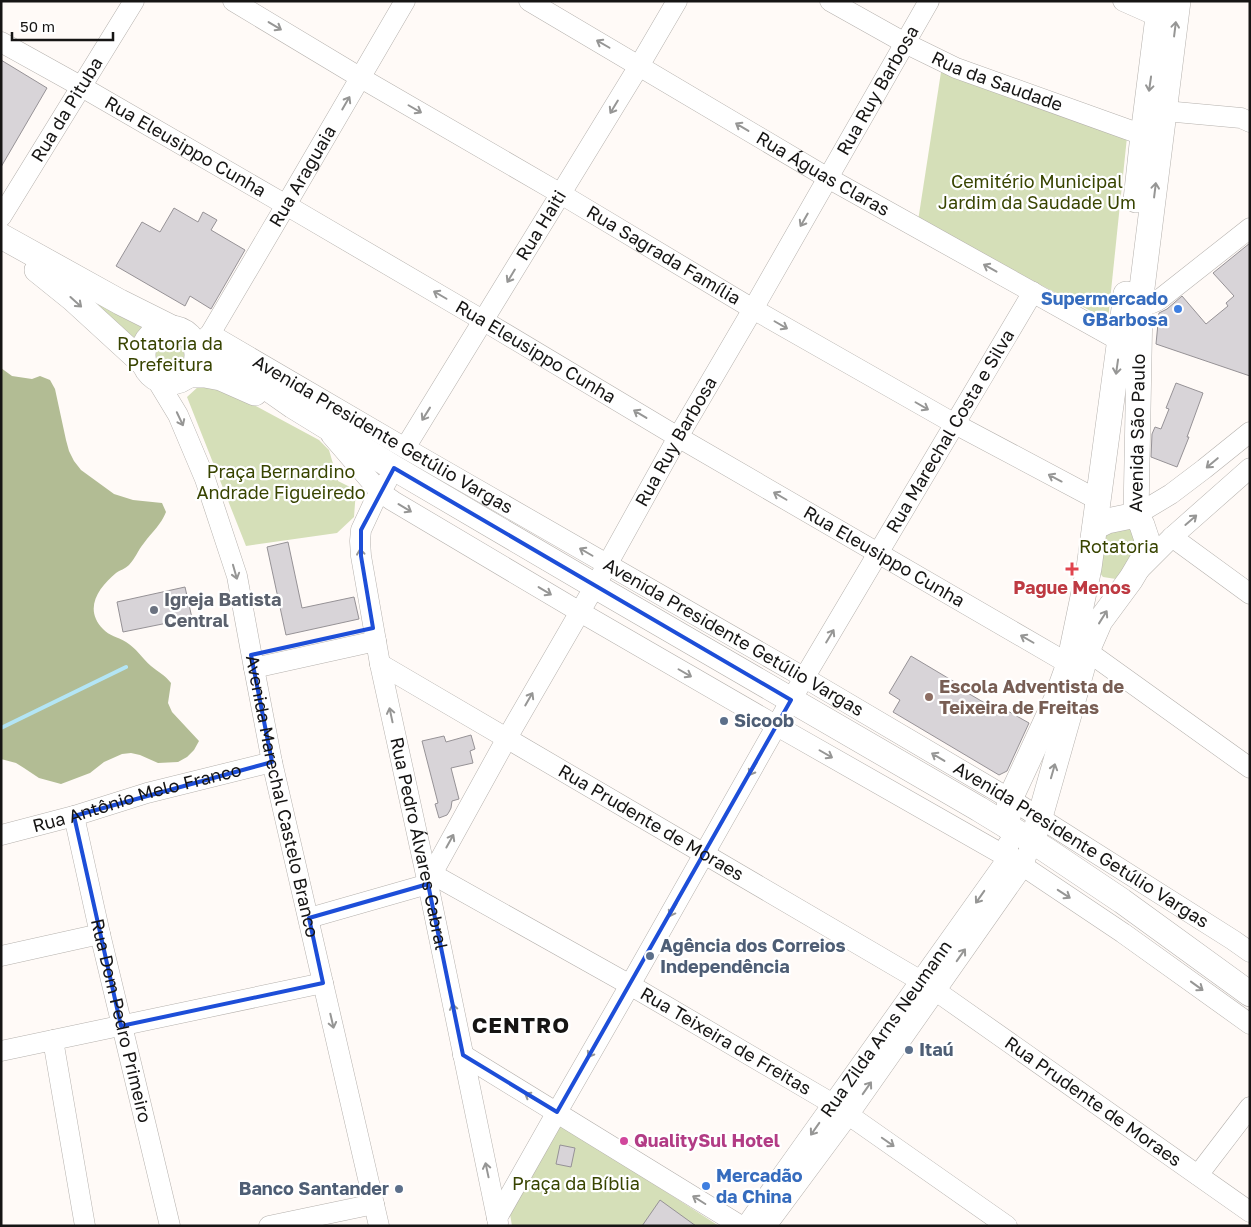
<svg xmlns="http://www.w3.org/2000/svg" width="1251" height="1227" font-family="'Golos Text',sans-serif">
<style>
.green{fill:#d5dfb8}
.forest{fill:#b2bc94}
.lines{fill:none;stroke-linecap:round;stroke-linejoin:round}
.stream{stroke:#b3e5f5;stroke-width:4}
.building{fill:#d8d4d8;stroke:#969296}
.minor-casing{stroke:#b5b1ad;stroke-width:21}
.major-casing{stroke:#b5b1ad;stroke-width:26}
.minor{stroke:#fff;stroke-width:20}
.major{stroke:#fff;stroke-width:25}
.oneway{stroke:#969695}
.marked{fill:none;stroke:#1d4ed8;stroke-width:4;stroke-linejoin:round}
.shop-dot{fill:#3f7fe0;stroke:#fff;stroke-width:2}
.health-dot{fill:#e0444e;stroke:#fff;stroke-width:2}
.worship-dot{fill:#6b7280;stroke:#fff;stroke-width:2}
.education-dot{fill:#8d6e63;stroke:#fff;stroke-width:2}
.service-dot{fill:#5c6f8a;stroke:#fff;stroke-width:2}
.hotel-dot{fill:#d1479c;stroke:#fff;stroke-width:2}
.labels{text-anchor:middle;stroke-width:4.5;stroke-linejoin:round;paint-order:stroke}
.street-label{font-size:18px;fill:#161514;stroke:#fff}
.park-label{font-size:18px;fill:#384400;stroke:#fff}
.shop-label{font-size:18px;font-weight:bold;fill:#366cbe;stroke:#fff;text-anchor:end}
.health-label{font-size:18px;font-weight:bold;fill:#be3a42;stroke:#fff}
.worship-label{font-size:18px;font-weight:bold;fill:#5b616d;stroke:#fff;text-anchor:start}
.education-label{font-size:18px;font-weight:bold;fill:#785e54;stroke:#fff;text-anchor:start}
.service-label{font-size:18px;font-weight:bold;fill:#4e5e75;stroke:#fff;text-anchor:start}
.hotel-label{font-size:18px;font-weight:bold;fill:#b23c85;stroke:#fff;text-anchor:start}
.district-label{font-size:22px;font-weight:bold;letter-spacing:1px;fill:#161514;stroke:#fff}
</style>
<rect width="100%" height="100%" fill="#fffaf7"/>
<g class="green">
<polygon points="941,72 1127,137 1108,320 918,221"/>
<path d="M103 298 151 328C141 336 140 341 138 353L87 304Z"/>
<polygon points="178,332 188,338 193,347 193,362 184,374 175,378 167,379 160,376 147,352 148,342 157,334"/>
<polygon points="199,386 219,386 319,440 329,450 338,481 356,490 354,517 337,533 246,546 187,397"/>
<polygon points="1125,522 1141,542 1116,579 1103,577 1094,566 1102,532"/>
<polygon points="561,1124 719,1226 512,1226 510,1214"/>
</g>
<path class="forest" d="M1 368 12 376 32 379 40 376 50 380 55 389 66 440 69 451 74 461 81 470 114 494 133 500 162 503 166 512C161 525 152 532 144 543 138 550 135 559 129 565 125 569 120 570 116 573 99 587 83 609 103 629 109 636 118 637 126 642 136 648 142 658 151 666 159 673 164 674 171 683L168 703 172 712 199 741 194 750 187 757 178 762 158 763 140 755 131 753 122 754 104 762 90 773 61 784 39 778 24 768 16 763 1 759Z"/>
<g class="lines">
<polyline class="stream" points="1,728 126,667"/>
</g>
<g class="building">
<polygon points="1,60 47,88 1,167"/>
<polygon points="174,208 198,222 203,212 217,220 211,230 245,250 211,309 190,296 185,306 116,266 142,222 160,232"/>
<polygon points="1250,243 1250,376 1156,344 1159,313 1167,309 1182,296 1206,324 1228,306 1226,303 1234,296 1213,273"/>
<polygon points="1176,383 1203,393 1187,437 1189,437 1177,467 1151,457 1152,434 1155,427 1161,429 1169,409 1166,408"/>
<polygon points="288,542 302,608 354,597 359,619 286,635 267,547"/>
<polygon points="185,587 192,618 123,632 117,602"/>
<polygon points="911,656 968,690 966,692 995,709 997,705 1029,723 1007,771 999,775 893,712 900,700 889,693"/>
<polygon points="471,735 475,749 470,751 473,763 451,768 459,799 452,801 451,808 449,812 447,815 439,818 435,804 438,803 422,741 444,736 446,742"/>
<polygon points="560,1145 575,1148 571,1167 556,1164"/>
<polygon points="660,1200 696,1226 642,1226"/>
</g>
<g class="lines">
<g class="minor-casing">
<g id="minor">
<path id="s1" d="M233 1 361 78 561 194 753 309 955 424 1098 500"/>
<path id="s2" d="M529 1 828 178 1120 341"/>
<path id="s3" d="M830 1 905 43 956 68 1143 135"/>
<polyline points="1123,1 1159,17"/>
<path id="s4" d="M1 42 82 87 286 205 484 321 678 437 1069 664"/>
<polyline points="1165,111 1241,118 1250,122"/>
<path id="s5" d="M1 217 134 1"/>
<path d="M1140 304C1148 305 1153 304 1160 299L1250 228"/>
<path id="s6" d="M210 334 405 448 805 678 1010 799 1233 940 1250 952"/>
<path id="s7" d="M201 342 210 334 286 205 405 1"/>
<path id="s8" d="M155 377 178 415 205 479 237 576 254 668 272 762 379 1226"/>
<polyline points="331,435 380,492 393,501 580,612 777,726 1023,866 1123,933 1250,1024"/>
<path id="s9" d="M405 448 639 66 677 1"/>
<path id="s10" d="M387 481 374 502 361 530 360 541 361 556 380 664 428 884 498 1223"/>
<polyline points="1136,515 1171,494 1204,469 1250,432"/>
<polyline points="1172,537 1250,594"/>
<polyline points="1139,570 1172,537 1250,468"/>
<polyline points="1087,651 1250,768"/>
<path id="s11" d="M380 664 921 981"/>
<polyline points="254,668 376,641"/>
<path id="s12" d="M74 816 100 934 170 1226"/>
<path id="s13" d="M1 835 74 816 147 793 272 762"/>
<path id="s14" d="M432 874 630 985 833 1104 1007 1226"/>
<path id="s15" d="M309 918 428 884 432 874 507 738 607 565 678 437 753 309 929 1"/>
<polyline points="1,956 100,934"/>
<path id="s16" d="M936 991 1250 1212"/>
<polyline points="53,1040 85,1226"/>
<polyline points="1,1051 323,983"/>
<polyline points="463,1055 741,1226"/>
<polyline points="1198,1175 1250,1107"/>
<path id="s17" d="M497 1218 557 1112 630 985 791 700 1033 292"/>
<polyline points="269,1226 374,1204"/>
<path id="s18" d="M746 1226 1008 858V844"/>
<polyline points="766,1226 849,1114 1023,866 1027,854"/>
</g>
</g>
<g class="major-casing">
<g id="major">
<polyline points="1136,200 1143,135 1160,1"/>
<polyline points="1,236 120,302 170,327"/>
<polyline points="37,270 73,299 144,364"/>
<circle cx="170" cy="355" r="27"/>
<polyline points="198,352 213,355 230,362 293,406 394,468 595,586 979,809 1046,850 1122,901 1250,994"/>
<polyline points="189,375 205,375 221,378 255,393"/>
<polyline points="1095,527 1107,521 1136,515"/>
<polyline points="1007,826 1010,799 1056,700 1069,664 1089,568 1126,294"/>
<path id="s19" d="M1032 841 1040 817 1087 651 1100 621 1131 579 1144 557 1147 540 1142 525 1136 515 1140 304 1178 1"/>
</g>
</g>
<use href="#minor" class="minor"/>
<use href="#major" class="major"/>
</g>
<defs><path id="oneway-shaft" d="M-6 0H5M1.5-3L5.5 0L1.5 3" fill="none" stroke-width="1.6" stroke-linecap="round" stroke-linejoin="round" transform="scale(1.25)"/></defs>
<g class="oneway">
<use href="#oneway-shaft" transform="translate(275 26) rotate(31)"/>
<use href="#oneway-shaft" transform="translate(1175 29) rotate(-83)"/>
<use href="#oneway-shaft" transform="translate(603 44) rotate(-150)"/>
<use href="#oneway-shaft" transform="translate(1150 84) rotate(98)"/>
<use href="#oneway-shaft" transform="translate(346 103) rotate(-60)"/>
<use href="#oneway-shaft" transform="translate(614 107) rotate(121)"/>
<use href="#oneway-shaft" transform="translate(415 109) rotate(30)"/>
<use href="#oneway-shaft" transform="translate(742 127) rotate(-149)"/>
<use href="#oneway-shaft" transform="translate(1155 190) rotate(-83)"/>
<use href="#oneway-shaft" transform="translate(804 220) rotate(120)"/>
<use href="#oneway-shaft" transform="translate(990 268) rotate(-151)"/>
<use href="#oneway-shaft" transform="translate(511 276) rotate(121)"/>
<use href="#oneway-shaft" transform="translate(440 295) rotate(-150)"/>
<use href="#oneway-shaft" transform="translate(76 302) rotate(42)"/>
<use href="#oneway-shaft" transform="translate(781 325) rotate(30)"/>
<use href="#oneway-shaft" transform="translate(1117 367) rotate(98)"/>
<use href="#oneway-shaft" transform="translate(922 406) rotate(30)"/>
<use href="#oneway-shaft" transform="translate(426 414) rotate(122)"/>
<use href="#oneway-shaft" transform="translate(640 414) rotate(-149)"/>
<use href="#oneway-shaft" transform="translate(180 419) rotate(65)"/>
<use href="#oneway-shaft" transform="translate(1212 463) rotate(140)"/>
<use href="#oneway-shaft" transform="translate(1055 478) rotate(-152)"/>
<use href="#oneway-shaft" transform="translate(780 496) rotate(-150)"/>
<use href="#oneway-shaft" transform="translate(405 508) rotate(31)"/>
<use href="#oneway-shaft" transform="translate(1191 520) rotate(-41)"/>
<use href="#oneway-shaft" transform="translate(586 552) rotate(-150)"/>
<use href="#oneway-shaft" transform="translate(361 556) rotate(-97)"/>
<use href="#oneway-shaft" transform="translate(235 572) rotate(74)"/>
<use href="#oneway-shaft" transform="translate(545 591) rotate(31)"/>
<use href="#oneway-shaft" transform="translate(1103 617) rotate(-58)"/>
<use href="#oneway-shaft" transform="translate(830 636) rotate(-59)"/>
<use href="#oneway-shaft" transform="translate(1027 639) rotate(-150)"/>
<use href="#oneway-shaft" transform="translate(685 673) rotate(30)"/>
<use href="#oneway-shaft" transform="translate(529 699) rotate(-60)"/>
<use href="#oneway-shaft" transform="translate(391 715) rotate(-102)"/>
<use href="#oneway-shaft" transform="translate(826 754) rotate(30)"/>
<use href="#oneway-shaft" transform="translate(938 757) rotate(-149)"/>
<use href="#oneway-shaft" transform="translate(753 769) rotate(120)"/>
<use href="#oneway-shaft" transform="translate(1053 771) rotate(-74)"/>
<use href="#oneway-shaft" transform="translate(450 841) rotate(-61)"/>
<use href="#oneway-shaft" transform="translate(1064 894) rotate(33)"/>
<use href="#oneway-shaft" transform="translate(980 897) rotate(125)"/>
<use href="#oneway-shaft" transform="translate(673 910) rotate(119)"/>
<use href="#oneway-shaft" transform="translate(961 955) rotate(-55)"/>
<use href="#oneway-shaft" transform="translate(1197 986) rotate(36)"/>
<use href="#oneway-shaft" transform="translate(454 1011) rotate(-102)"/>
<use href="#oneway-shaft" transform="translate(332 1021) rotate(77)"/>
<use href="#oneway-shaft" transform="translate(592 1051) rotate(120)"/>
<use href="#oneway-shaft" transform="translate(867 1088) rotate(-55)"/>
<use href="#oneway-shaft" transform="translate(531 1097) rotate(-149)"/>
<use href="#oneway-shaft" transform="translate(815 1129) rotate(125)"/>
<use href="#oneway-shaft" transform="translate(888 1142) rotate(35)"/>
<use href="#oneway-shaft" transform="translate(487 1170) rotate(-102)"/>
<use href="#oneway-shaft" transform="translate(699 1200) rotate(-148)"/>
</g>
<path class="marked" d="M394 468 791 700 557 1112 463 1055 428 884 309 918 323 983 121 1026 74 816 272 762 251 655 373 628 361 556V530Z"/>
<g class="shop-dot">
<circle cx="1178" cy="309" r="5"/>
<circle cx="706" cy="1186" r="5"/>
</g>
<path class="health-dot" d="M1069.5 561.5h5v5h5v5h-5v5h-5v-5h-5v-5h5z"/>
<circle class="worship-dot" cx="154" cy="610" r="5"/>
<circle class="education-dot" cx="929" cy="697" r="5"/>
<g class="service-dot">
<circle cx="724" cy="721" r="5"/>
<circle cx="650" cy="956" r="5"/>
<circle cx="909" cy="1050" r="5"/>
<circle cx="399" cy="1189" r="5"/>
</g>
<circle class="hotel-dot" cx="624" cy="1141" r="5"/>
<g class="labels">
<g class="street-label">
<text dy="6" stroke="none"><textPath href="#s3" startOffset="186">Rua da Saudade</textPath></text>
<text dy="6" stroke="none"><textPath href="#s15" startOffset="1036">Rua Ruy Barbosa</textPath></text>
<text dy="6" stroke="none"><textPath href="#s5" startOffset="126">Rua da Pituba</textPath></text>
<text dy="6" stroke="none"><textPath href="#s4" startOffset="212">Rua Eleusippo Cunha</textPath></text>
<text dy="6" stroke="none"><textPath href="#s2" startOffset="341">Rua Águas Claras</textPath></text>
<text dy="6" stroke="none"><textPath href="#s7" startOffset="195">Rua Araguaia</textPath></text>
<text dy="6" stroke="none"><textPath href="#s9" startOffset="261">Rua Haiti</textPath></text>
<text dy="6" stroke="none"><textPath href="#s1" startOffset="500">Rua Sagrada Família</textPath></text>
<text dy="6" stroke="none"><textPath href="#s4" startOffset="618">Rua Eleusippo Cunha</textPath></text>
<text dy="6" stroke="none"><textPath href="#s17" startOffset="908">Rua Marechal Costa e Silva</textPath></text>
<text dy="6" stroke="none"><textPath href="#s19" startOffset="435">Avenida São Paulo</textPath></text>
<text dy="6" stroke="none"><textPath href="#s6" startOffset="200">Avenida Presidente Getúlio Vargas</textPath></text>
<text dy="6" stroke="none"><textPath href="#s15" startOffset="631">Rua Ruy Barbosa</textPath></text>
<text dy="6" stroke="none"><textPath href="#s4" startOffset="1022">Rua Eleusippo Cunha</textPath></text>
<text dy="6" stroke="none"><textPath href="#s6" startOffset="605">Avenida Presidente Getúlio Vargas</textPath></text>
<text dy="6" stroke="none"><textPath href="#s8" startOffset="441">Avenida Marechal Castelo Branco</textPath></text>
<text dy="6" stroke="none"><textPath href="#s13" startOffset="141">Rua Antônio Melo Franco</textPath></text>
<text dy="6" stroke="none"><textPath href="#s11" startOffset="314">Rua Prudente de Moraes</textPath></text>
<text dy="6" stroke="none"><textPath href="#s10" startOffset="375">Rua Pedro Álvares Cabral</textPath></text>
<text dy="6" stroke="none"><textPath href="#s6" startOffset="1010">Avenida Presidente Getúlio Vargas</textPath></text>
<text dy="6" stroke="none"><textPath href="#s12" startOffset="210">Rua Dom Pedro Primeiro</textPath></text>
<text dy="6" stroke="none"><textPath href="#s18" startOffset="242">Rua Zilda Arns Neumann</textPath></text>
<text dy="6" stroke="none"><textPath href="#s14" startOffset="338">Rua Teixeira de Freitas</textPath></text>
<text dy="6" stroke="none"><textPath href="#s16" startOffset="192">Rua Prudente de Moraes</textPath></text>
</g>
<g class="park-label">
<text x="1037" y="188">Cemitério Municipal<tspan x="1037" dy="21">Jardim da Saudade Um</tspan></text>
<text x="170" y="350">Rotatoria da<tspan x="170" dy="21">Prefeitura</tspan></text>
<text x="281" y="478">Praça Bernardino<tspan x="281" dy="21">Andrade Figueiredo</tspan></text>
<text x="1119" y="553">Rotatoria</text>
<text x="576" y="1190">Praça da Bíblia</text>
</g>
<g class="shop-label">
<text x="1168" y="305">Supermercado<tspan x="1168" dy="21">GBarbosa</tspan></text>
<text x="716" y="1182" text-anchor="start">Mercadão<tspan x="716" dy="21">da China</tspan></text>
</g>
<g class="health-label">
<text x="1072" y="594">Pague Menos</text>
</g>
<g class="worship-label">
<text x="164" y="606">Igreja Batista<tspan x="164" dy="21">Central</tspan></text>
</g>
<g class="education-label">
<text x="939" y="693">Escola Adventista de<tspan x="939" dy="21">Teixeira de Freitas</tspan></text>
</g>
<g class="service-label">
<text x="734" y="727">Sicoob</text>
<text x="660" y="952">Agência dos Correios<tspan x="660" dy="21">Independência</tspan></text>
<text x="919" y="1056">Itaú</text>
<text x="389" y="1195" text-anchor="end">Banco Santander</text>
</g>
<g class="hotel-label">
<text x="634" y="1147">QualitySul Hotel</text>
</g>
<g class="district-label">
<text x="521" y="1033">CENTRO</text>
</g>
</g>
<rect width="1251" height="1227" fill="none" stroke="#161514" stroke-width="5"/>
<path d="M12 32v8h101v-8" fill="none" stroke="#161514" stroke-width="2.5"/>
<text x="20" y="32" font-size="15" fill="#161514" stroke="#ffffff" stroke-width="4" paint-order="stroke">50 m</text>
</svg>
